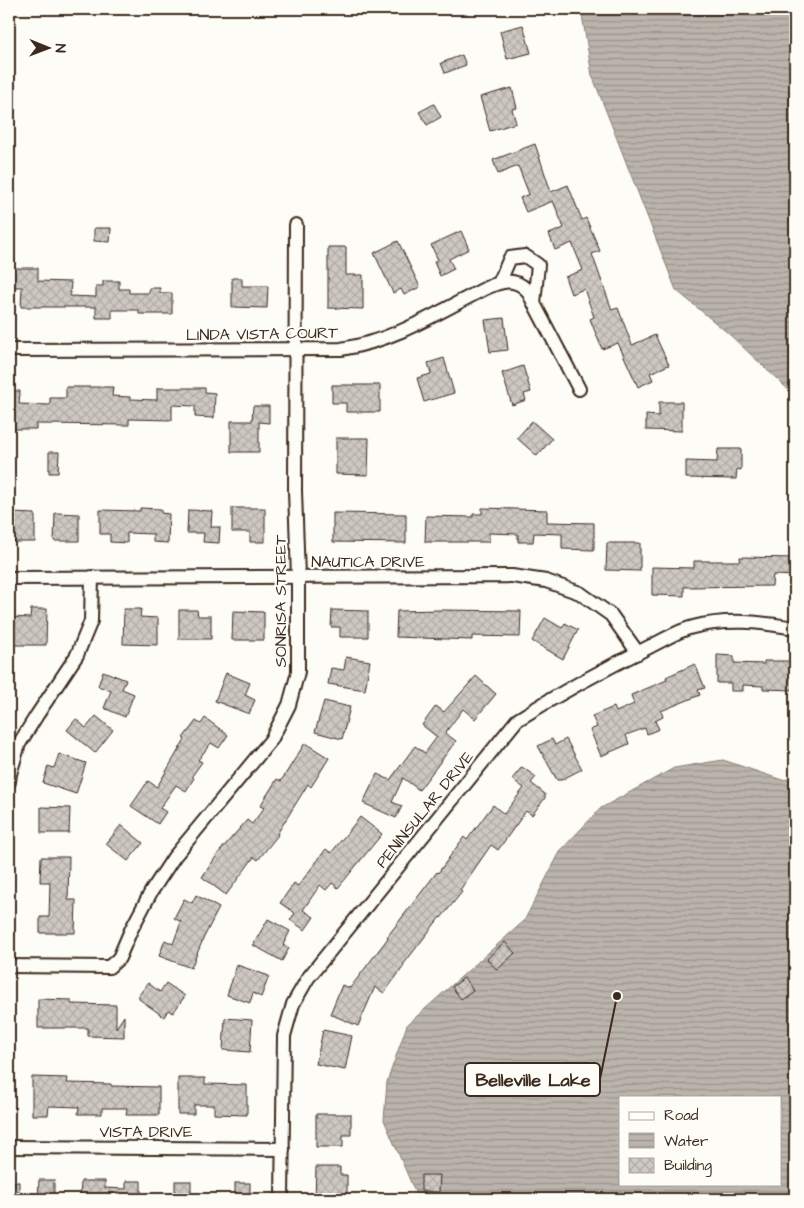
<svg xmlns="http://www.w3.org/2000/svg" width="804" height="1208" font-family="'Architects Daughter',sans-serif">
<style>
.water{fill:url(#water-rules);stroke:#887d74;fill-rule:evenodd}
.building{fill:url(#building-cross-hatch);stroke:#3b2a1e}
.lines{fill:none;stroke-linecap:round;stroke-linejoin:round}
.street-casing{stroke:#3b2a1e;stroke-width:16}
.street{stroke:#fdfcf7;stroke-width:12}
.labels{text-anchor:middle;stroke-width:4.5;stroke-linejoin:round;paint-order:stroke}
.street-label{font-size:16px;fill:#3b2a1e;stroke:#fdfcf7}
.leader{fill:none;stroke:#3b2a1e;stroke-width:2}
.callout-dot{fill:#3b2a1e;stroke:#fdfcf7;stroke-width:2}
.callout{fill:#fdfcf7;stroke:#3b2a1e;stroke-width:2}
.callout-label{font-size:18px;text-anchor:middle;font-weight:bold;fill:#3b2a1e}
</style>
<defs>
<pattern id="water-rules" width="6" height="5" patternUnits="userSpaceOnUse" patternTransform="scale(1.25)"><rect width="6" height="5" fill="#bbb4ad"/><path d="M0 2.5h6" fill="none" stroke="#99938c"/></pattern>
<pattern id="building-cross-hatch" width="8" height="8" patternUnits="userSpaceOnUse" patternTransform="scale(1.25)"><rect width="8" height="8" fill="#cdc8c2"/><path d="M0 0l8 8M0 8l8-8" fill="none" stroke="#b1aca6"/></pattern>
</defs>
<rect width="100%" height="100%" fill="#fdfcf7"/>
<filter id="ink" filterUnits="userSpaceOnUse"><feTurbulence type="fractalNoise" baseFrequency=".02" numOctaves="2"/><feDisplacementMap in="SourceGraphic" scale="10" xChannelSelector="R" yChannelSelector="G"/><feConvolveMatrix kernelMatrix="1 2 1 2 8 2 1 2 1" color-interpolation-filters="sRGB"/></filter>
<g filter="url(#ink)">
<g class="water">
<polygon points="581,9 795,9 795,396 729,334 676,290 592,75"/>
<path d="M723 760 782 780 795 778V1199H418L384 1120 387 1082 407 1025 524 921 561 850 601 808 674 768ZM620 1097H780V1184H620Z"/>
</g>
<g class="building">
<polygon points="523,25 531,53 507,59 500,31"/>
<polygon points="462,55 466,65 445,73 441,63"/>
<polygon points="512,88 517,108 512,109 516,123 490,131 480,97"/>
<polygon points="434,104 441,117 427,125 419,112"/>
<polygon points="535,144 551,192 568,185 582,220 586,218 600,251 592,254 612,310 618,308 632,345 655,335 669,365 650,373 653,380 638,387 618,343 602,349 590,319 594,317 584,289 571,294 565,277 583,270 572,243 555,250 549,234 564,228 553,201 526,212 520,198 529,194 518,166 498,174 493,160"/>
<polygon points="94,228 111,228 110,242 94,241"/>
<polygon points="461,231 469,249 449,259 454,269 440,276 434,262 438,260 431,245"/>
<polygon points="398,241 420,287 404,295 401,289 393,293 374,253"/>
<polygon points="328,247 346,247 346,275 363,275 363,309 328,308"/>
<polygon points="9,268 38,268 38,281 71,282 70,296 96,297 96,286 103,286 103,281 119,281 119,289 129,289 129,293 149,293 149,288 160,288 160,293 172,293 172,314 139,314 139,310 112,310 112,318 96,318 96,307 21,307 22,287 9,287"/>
<polygon points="232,278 242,278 242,286 268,286 267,308 232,307"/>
<polygon points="504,318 508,350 490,352 485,320"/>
<polygon points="444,358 454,393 424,402 417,378 431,374 428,363"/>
<polygon points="523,366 531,392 524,394 526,400 512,405 502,373"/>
<polygon points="332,385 380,385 380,412 346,412 346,403 332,403"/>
<polygon points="66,387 113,387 112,396 130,397 130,399 157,400 157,388 205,388 205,392 215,393 214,418 195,417 195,406 172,405 172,420 129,419 129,425 36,424 36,429 9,429 9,391 20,391 19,404 50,405 50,398 66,398"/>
<polygon points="659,402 682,402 682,431 646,430 646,415 659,416"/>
<polygon points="253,406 269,406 269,423 259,422 259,452 231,452 231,421 252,421"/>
<polygon points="532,421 552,439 537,456 517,438"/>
<polygon points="336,438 369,438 368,475 336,474"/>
<polygon points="718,449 741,449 741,470 737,469 736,479 686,478 686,461 717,462"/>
<polygon points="49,452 59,452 58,473 49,473"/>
<polygon points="140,508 161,509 161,513 169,514 168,543 153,542 153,534 127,533 127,543 110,542 110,534 100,534 100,510 140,511"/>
<polygon points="232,508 265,508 265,542 250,542 250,532 232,532"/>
<polygon points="482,508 547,510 547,522 594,523 594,550 562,549 562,534 534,533 533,542 518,542 518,534 489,533 489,542 425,542 426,516 473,517 473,514 482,514"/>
<polygon points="188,510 212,511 211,527 220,527 219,543 203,542 204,533 187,533"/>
<polygon points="11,513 35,514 35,542 11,542"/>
<polygon points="55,513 79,514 79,541 54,541"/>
<polygon points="333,513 406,514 406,543 333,542"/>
<polygon points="607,543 640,543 640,571 606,570"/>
<polygon points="740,557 795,558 795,576 773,575 772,586 684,587 684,596 652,595 652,567 694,568 694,561 740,561"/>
<polygon points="31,609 47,609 46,645 11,645 12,617 30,618"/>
<polygon points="124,609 141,609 140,617 158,618 158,645 123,644"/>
<polygon points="179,610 197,610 198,616 211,616 211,639 179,639"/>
<polygon points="332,610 368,611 368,637 340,637 340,627 331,627"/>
<polygon points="440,610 521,611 520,637 472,636 472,640 396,637 397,611"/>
<polygon points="233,611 264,612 264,640 232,640"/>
<polygon points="545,618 562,628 565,623 578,630 563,659 532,641"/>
<polygon points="717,655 734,656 734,663 764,664 764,661 795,661 795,690 763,689 763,686 743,685 743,691 731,691 731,683 717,683"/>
<polygon points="346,657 370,661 365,690 328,684 331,668 344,670"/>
<polygon points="695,664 705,688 698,690 700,695 661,711 663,717 655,721 659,729 647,734 645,728 626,735 629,744 601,756 590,730 597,727 592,716 614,707 616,712 634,704 631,695 667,680 666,677"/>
<polygon points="103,671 126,680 122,689 134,694 125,717 104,708 111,691 98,686"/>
<polygon points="226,673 250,683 245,695 255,700 249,714 215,701"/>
<polygon points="476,676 496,694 475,719 463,709 445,733 456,741 419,790 403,778 392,802 402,806 396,818 363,803 377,774 390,780 415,746 425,753 437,737 422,725 436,706 444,712"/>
<polygon points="324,701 350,707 342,739 315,732"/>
<polygon points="96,716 113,730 95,753 67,730 76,719 86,728"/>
<polygon points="205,718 228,735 219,748 211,743 198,760 202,762 192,776 194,778 186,791 176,785 160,808 166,812 158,824 131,806 148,781 157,787 185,739 183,738 196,721 201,724"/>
<polygon points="552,739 555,745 566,739 582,769 561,780 557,780 538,746"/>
<polygon points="305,743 329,758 311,787 308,784 277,834 278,835 258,860 254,857 226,895 202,877 220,851 247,820 252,824 264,808 260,806 277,779 281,781"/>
<polygon points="59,754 86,763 76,794 43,783 48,766 54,768"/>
<polygon points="522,767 536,777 531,783 545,794 545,798 532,815 526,811 498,850 491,845 460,890 462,892 441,918 440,917 403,965 404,966 384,993 375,987 358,1026 330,1014 342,985 350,988 388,938 387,937 437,872 438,873 464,837 467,840 493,805 504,814 524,788 512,779"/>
<polygon points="41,807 70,808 69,833 41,833"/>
<polygon points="360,817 382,834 338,888 332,883 326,890 320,885 303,910 314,917 305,930 290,920 295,913 280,903 294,883 298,886 326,849 331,853"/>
<polygon points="121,825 143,843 128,861 106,844"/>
<polygon points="41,857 69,857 68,900 76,900 75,933 40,933 40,917 49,917 50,882 40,882"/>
<polygon points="196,895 219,908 204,937 191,968 159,956 165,940 173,944 181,922 174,918 184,899 192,903"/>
<polygon points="268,919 290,931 283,945 289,948 282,961 253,945"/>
<polygon points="505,942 515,953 497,970 487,959"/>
<polygon points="237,965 269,976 261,997 253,993 250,1003 227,995"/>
<polygon points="464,978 473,990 461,999 452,987"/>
<polygon points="148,983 160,992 166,983 185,996 173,1013 168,1010 164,1017 139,999 139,995"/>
<polygon points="38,999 71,1000 71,1004 116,1005 116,1028 124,1016 124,1037 88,1036 88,1028 38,1028"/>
<polygon points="225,1018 252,1020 250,1052 223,1050"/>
<polygon points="323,1030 352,1036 345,1070 316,1064"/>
<polygon points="32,1077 68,1078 67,1083 111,1084 111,1086 159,1087 159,1115 126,1115 127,1108 102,1108 102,1114 78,1114 79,1107 49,1106 48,1115 32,1115"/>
<polygon points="178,1078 205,1078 205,1084 247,1085 247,1115 214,1114 214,1105 194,1105 194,1114 178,1114"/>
<polygon points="316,1114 351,1114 351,1135 343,1135 343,1147 316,1147"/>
<polygon points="316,1167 340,1167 340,1175 347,1175 347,1199 315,1199"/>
<polygon points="421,1175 440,1175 439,1192 421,1191"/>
<polygon points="39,1180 54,1180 54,1199 38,1199"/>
<polygon points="9,1181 19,1182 19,1199 9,1199"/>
<polygon points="81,1181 105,1181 105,1188 126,1189 126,1181 141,1181 141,1199 80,1199"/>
<rect x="175" y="1181" width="16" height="18"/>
<rect x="235" y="1183" width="15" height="16"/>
</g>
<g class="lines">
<g class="street-casing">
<g id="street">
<polyline points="500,281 510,258 525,256 538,265 534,303"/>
<path d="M9 350 341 349C394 341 439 312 486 288 502 281 514 277 527 290L579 389"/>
<polyline points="9,578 512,576 546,581 580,593 611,615 638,653"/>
<polyline points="9,782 10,774 19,744 37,715 77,655 91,621 92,577"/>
<polyline points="9,966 109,967 119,958 131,930 151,892 174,857 271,740 289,705 298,672 298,577 295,491 296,225"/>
<polyline points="9,1147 283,1149"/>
<path d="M282 1199 284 1036 293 1004 308 978 517 720C560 693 606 668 651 646 664 640 679 630 693 627 728 618 760 622 795 628"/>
</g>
</g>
<use href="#street" class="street"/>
</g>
</g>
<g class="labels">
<g class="street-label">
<text transform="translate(262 333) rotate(-1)" y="6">LINDA VISTA COURT</text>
<text x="368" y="567">NAUTICA DRIVE</text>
<text transform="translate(280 601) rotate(-90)" y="6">SONRISA STREET</text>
<text transform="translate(424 809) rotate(-51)" y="6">PENINSULAR DRIVE</text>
<text x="146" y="1137">VISTA DRIVE</text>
</g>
</g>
<path class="leader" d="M617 996L600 1079"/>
<circle class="callout-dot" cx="617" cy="996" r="5"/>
<rect class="callout" x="465" y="1063" width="135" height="33" rx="5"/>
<g class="callout-label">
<text x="533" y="1086">Belleville Lake</text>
</g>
<rect width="804" height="1208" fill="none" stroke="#fdfcf7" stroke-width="30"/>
<rect x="15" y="15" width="774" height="1178" fill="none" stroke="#3b2a1e" stroke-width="2" filter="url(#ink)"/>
<rect x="619" y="1096" width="162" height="90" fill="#fdfcf7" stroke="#afa8a0"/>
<rect x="629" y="1112" width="25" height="8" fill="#fdfcf7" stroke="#afa8a0"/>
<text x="664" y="1120" font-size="15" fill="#3b2a1e">Road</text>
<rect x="629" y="1133" width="25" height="15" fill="url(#water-rules)" stroke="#afa8a0"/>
<text x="664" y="1146" font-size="15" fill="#3b2a1e">Water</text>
<rect x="629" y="1158" width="25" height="15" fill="url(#building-cross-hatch)" stroke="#afa8a0"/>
<text x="664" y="1170" font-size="15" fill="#3b2a1e">Building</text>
<g transform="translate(48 48) rotate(91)" stroke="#fdfcf7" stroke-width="4" paint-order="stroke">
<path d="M0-4L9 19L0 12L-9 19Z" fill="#3b2a1e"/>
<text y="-8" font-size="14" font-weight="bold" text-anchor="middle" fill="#3b2a1e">N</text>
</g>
</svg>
